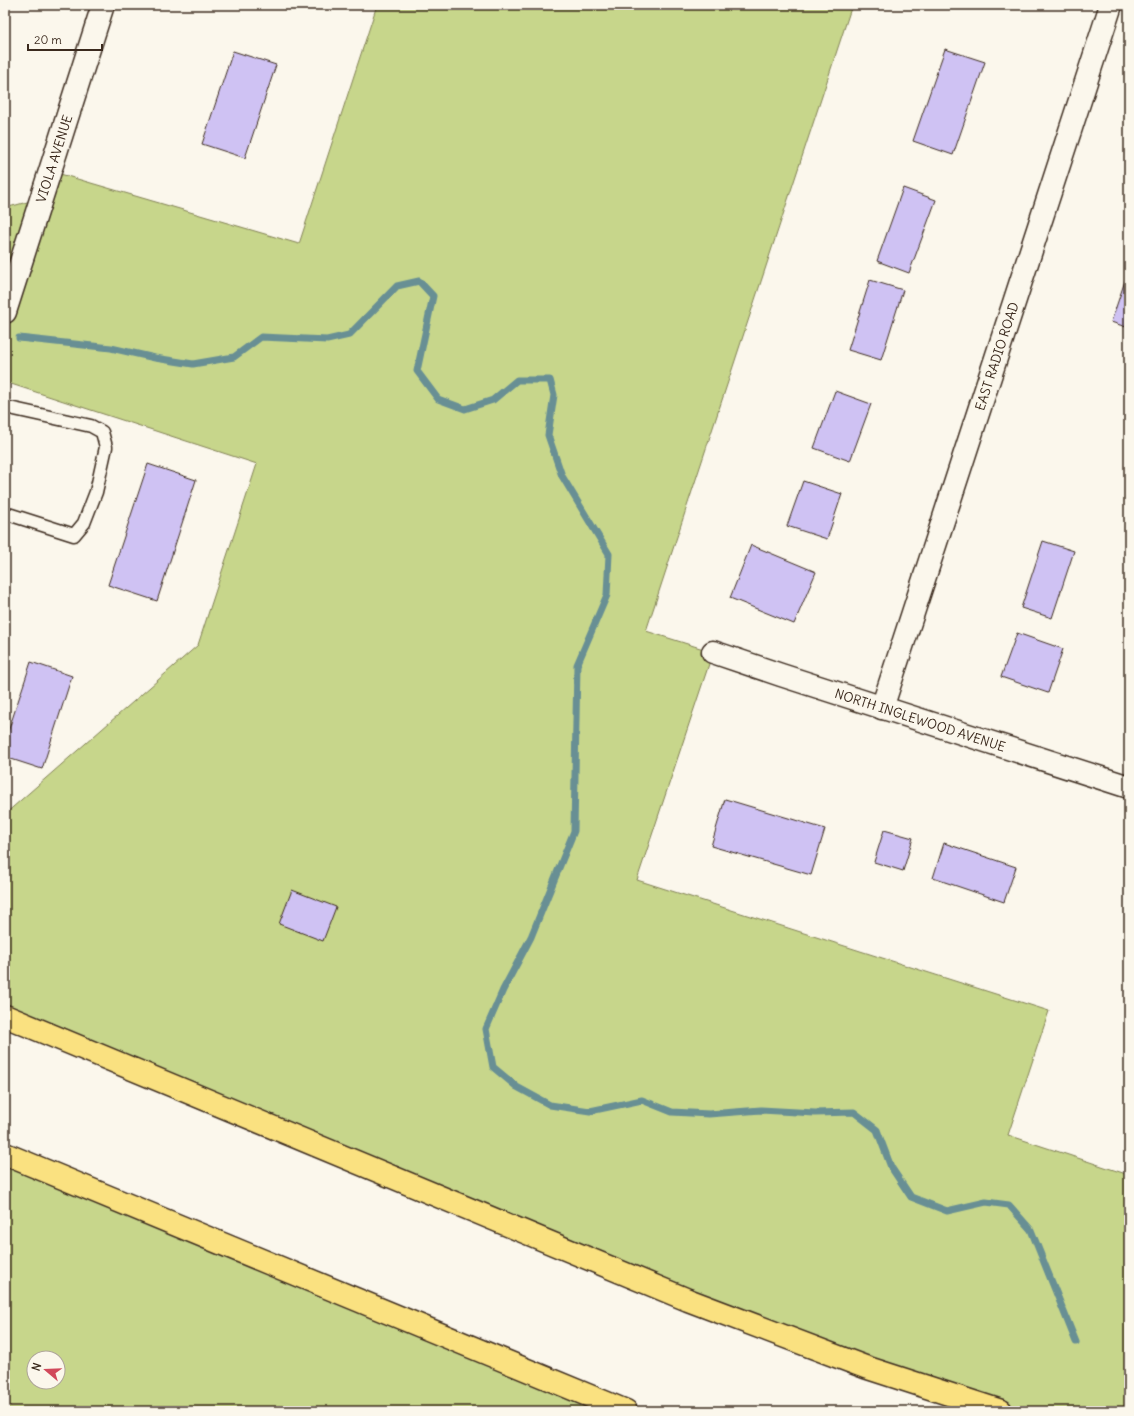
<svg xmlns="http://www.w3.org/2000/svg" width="1134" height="1416" font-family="Delius,sans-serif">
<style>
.green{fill:#c7d68b;stroke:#818054;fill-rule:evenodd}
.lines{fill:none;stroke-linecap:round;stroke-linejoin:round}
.stream{stroke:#678f94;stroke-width:7}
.building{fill:#cfc2f3;stroke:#3b2a1e}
.lane-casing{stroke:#3b2a1e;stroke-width:15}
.street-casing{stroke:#3b2a1e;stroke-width:25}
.highway-casing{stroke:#3b2a1e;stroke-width:25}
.lane{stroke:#fbf7ec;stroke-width:12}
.street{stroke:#fbf7ec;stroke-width:22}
.highway{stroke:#fae180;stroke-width:22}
.labels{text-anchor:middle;stroke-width:3.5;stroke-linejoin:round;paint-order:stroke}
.street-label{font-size:13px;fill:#3b2a1e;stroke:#fbf7ec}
</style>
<rect width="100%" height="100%" fill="#fbf7ec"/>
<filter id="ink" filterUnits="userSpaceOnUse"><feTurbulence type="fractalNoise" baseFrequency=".025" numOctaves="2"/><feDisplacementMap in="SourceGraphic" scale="8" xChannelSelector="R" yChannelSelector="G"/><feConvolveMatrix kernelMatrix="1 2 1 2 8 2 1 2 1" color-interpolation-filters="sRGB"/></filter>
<g filter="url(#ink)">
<g class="green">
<polygon points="377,5 852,5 646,631 713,652 637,880 1049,1011 1008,1135 1129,1175 1129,1411 1001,1411 961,1399 5,1016 5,814 198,645 257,464 5,382 5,208 42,198 50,171 299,244"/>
<path d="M5 1154 626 1411H5ZM34 1358H58V1382H34Z"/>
</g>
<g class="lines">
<polyline class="stream" points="19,338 111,348 155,358 193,364 234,357 261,337 327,340 349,335 397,286 419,281 433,296 417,371 438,399 465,409 493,400 517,380 550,380 554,395 548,435 562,476 609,554 607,595 577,665 574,831 531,937 503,990 486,1029 493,1067 517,1087 550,1105 590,1111 642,1100 672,1112 709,1114 761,1110 815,1113 854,1112 877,1130 891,1167 911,1197 947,1211 986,1202 1009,1205 1031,1230 1076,1342"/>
</g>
<g class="building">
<polygon points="945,49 985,62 953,155 913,141"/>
<polygon points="233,51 276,65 245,158 202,144"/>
<polygon points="903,188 936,200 909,273 877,261"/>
<polygon points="1127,275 1129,276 1129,328 1111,322"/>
<polygon points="870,280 903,290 881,360 848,350"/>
<polygon points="835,391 871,404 850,461 814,448"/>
<polygon points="148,464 196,480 157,601 108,585"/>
<polygon points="803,481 842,494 827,539 787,526"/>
<polygon points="1043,541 1074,551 1052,618 1021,608"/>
<polygon points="751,545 816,572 794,624 730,598"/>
<polygon points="1017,633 1063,649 1048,693 1001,677"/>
<polygon points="31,662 72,676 42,769 5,757 5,741"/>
<polygon points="725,799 825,829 811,875 711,846"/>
<polygon points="884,830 913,838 903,871 874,862"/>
<polygon points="944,843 1016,867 1004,902 933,878"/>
<polygon points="292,890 336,907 323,941 279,924"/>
</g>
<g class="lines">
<g class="lane-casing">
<polyline id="lane" points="5,407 91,426 102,432 106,447 96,492 84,523 74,535 5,513"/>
</g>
<g class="street-casing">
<g id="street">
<path id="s1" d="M5 312 103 5"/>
<path id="s2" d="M713 652 781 675 1129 787"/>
<path id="s3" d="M882 708 1111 5"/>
</g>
</g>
<g class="highway-casing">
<g id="highway">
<polyline points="5,1016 688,1300 865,1367 1001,1411"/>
<polyline points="5,1154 626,1411"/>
</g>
</g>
<use href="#lane" class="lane"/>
<use href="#street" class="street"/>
<use href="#highway" class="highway"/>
</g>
</g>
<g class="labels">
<g class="street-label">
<text dy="5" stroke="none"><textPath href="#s1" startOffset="161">VIOLA AVENUE</textPath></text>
<text dy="5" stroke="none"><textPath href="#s3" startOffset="370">EAST RADIO ROAD</textPath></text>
<text dy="5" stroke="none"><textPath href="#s2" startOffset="218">NORTH INGLEWOOD AVENUE</textPath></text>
</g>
</g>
<rect width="1134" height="1416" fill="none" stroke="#fbf7ec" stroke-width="20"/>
<rect x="10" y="10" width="1114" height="1396" fill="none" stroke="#3b2a1e" stroke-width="1.5" filter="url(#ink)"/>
<g transform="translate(46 1370) rotate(289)"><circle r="19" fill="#fbf7ec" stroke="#aea59a"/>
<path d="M0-3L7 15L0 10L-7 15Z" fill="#d1495b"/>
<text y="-6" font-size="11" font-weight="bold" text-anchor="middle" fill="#3b2a1e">N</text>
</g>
<path d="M28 44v6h74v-6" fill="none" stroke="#3b2a1e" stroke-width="2"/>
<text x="34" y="44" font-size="12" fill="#3b2a1e" stroke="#fbf7ec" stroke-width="3" paint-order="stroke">20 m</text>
</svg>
